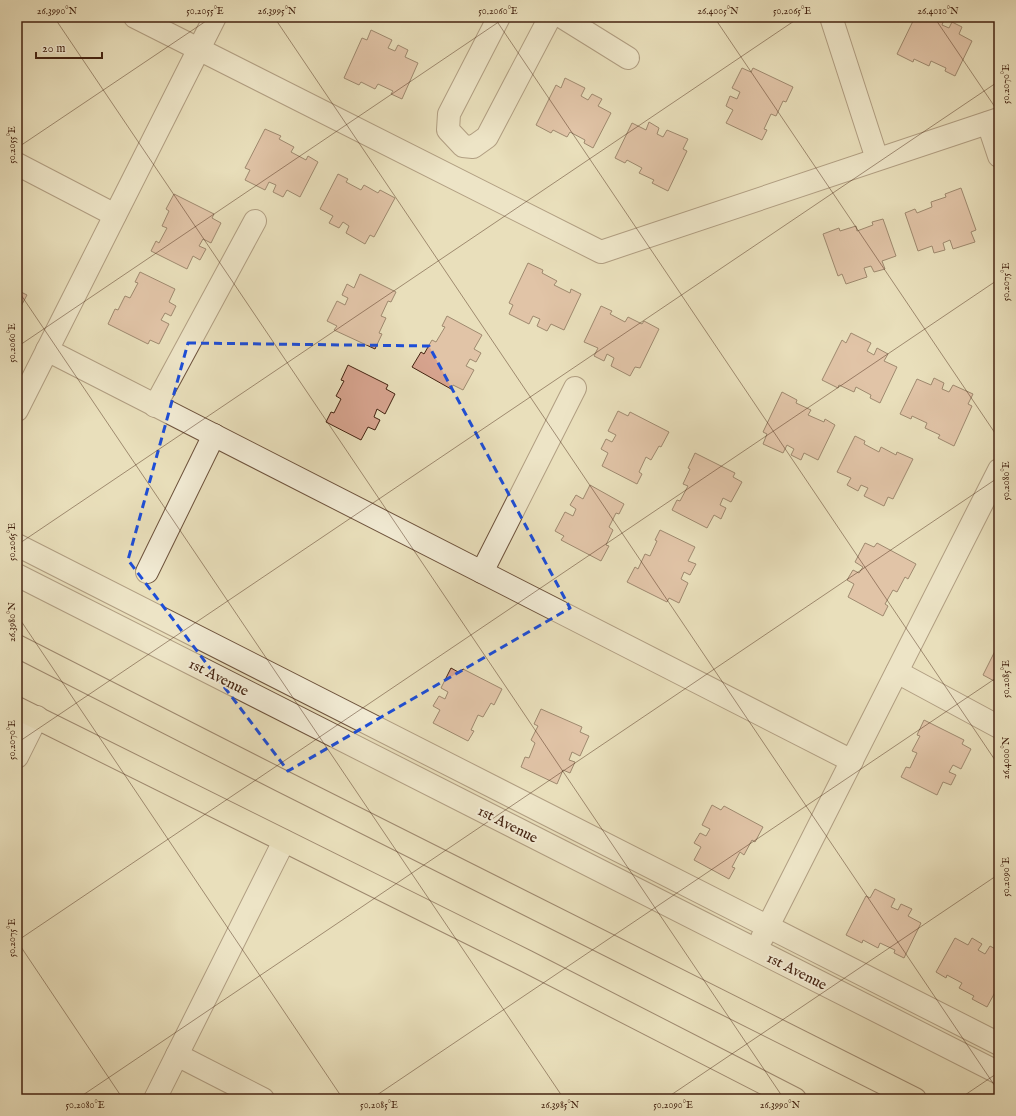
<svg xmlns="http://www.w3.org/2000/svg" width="1016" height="1116" font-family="'IM FELL English',serif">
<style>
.building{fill:#d7a48f;stroke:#442311}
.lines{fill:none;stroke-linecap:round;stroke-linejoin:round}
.minor-casing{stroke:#6d523c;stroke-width:24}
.major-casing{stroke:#442311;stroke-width:24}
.minor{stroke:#f1ead3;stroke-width:22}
.major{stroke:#e9dfbb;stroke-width:22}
.marked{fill:none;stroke:#1d4ed8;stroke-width:3;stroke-dasharray:8 5;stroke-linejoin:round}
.ticks{fill:none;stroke:#442311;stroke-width:1;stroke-opacity:0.45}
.labels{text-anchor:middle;stroke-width:4;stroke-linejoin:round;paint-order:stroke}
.street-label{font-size:15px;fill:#442311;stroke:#f1ead3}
.neatline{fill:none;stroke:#442311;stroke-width:1.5}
.ticks-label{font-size:10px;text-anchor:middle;fill:#442311}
</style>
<rect width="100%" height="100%" fill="#e9dfbb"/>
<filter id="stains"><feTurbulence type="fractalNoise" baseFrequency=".005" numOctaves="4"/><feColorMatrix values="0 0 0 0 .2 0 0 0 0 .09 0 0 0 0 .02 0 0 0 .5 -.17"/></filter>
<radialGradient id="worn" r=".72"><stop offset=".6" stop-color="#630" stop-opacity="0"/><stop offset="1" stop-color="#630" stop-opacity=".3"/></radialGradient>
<g class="building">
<polygon points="915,17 945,17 942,25 949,28 952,22 962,27 959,34 972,41 955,76 945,71 946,68 931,61 929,66 914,59 913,62 897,54"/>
<polygon points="371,30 392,40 388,48 395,51 398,45 408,50 405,57 418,63 402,99 391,94 393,91 378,84 375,89 361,82 359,85 344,78 362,38 367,40"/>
<polygon points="742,68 751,72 753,68 793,87 786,102 783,101 776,116 771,114 764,129 767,130 762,140 726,123 733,110 726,106 730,96 737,99 740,92 732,88"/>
<polygon points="565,78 585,88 581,96 588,100 592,94 602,99 598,106 611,113 593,148 584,143 585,140 570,132 567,137 553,130 551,133 536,125 556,85 561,88"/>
<polygon points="649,122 659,128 657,134 663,137 667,130 688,139 683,149 687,151 668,191 652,183 654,180 639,173 642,168 627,160 625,163 615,158 632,123 646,130"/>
<polygon points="265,129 281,136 279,139 294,147 291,152 306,160 308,156 318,162 300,197 287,190 283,197 273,192 276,185 269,182 265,190 245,180 250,170 245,168"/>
<polygon points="338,174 348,179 346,182 361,190 364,185 378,193 380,190 395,198 374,237 370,235 365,244 346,233 349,226 343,222 339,228 329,223 333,216 320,209"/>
<polygon points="961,188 976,230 971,232 975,242 953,249 950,240 943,243 945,250 934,253 932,246 918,251 905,213 915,209 917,213 932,207 931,202 946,197 945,194"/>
<polygon points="174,194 214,214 212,218 221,223 211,243 203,239 199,246 206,249 200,260 193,256 187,269 151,251 156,241 159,243 167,228 162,226 169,211 166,209"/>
<polygon points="883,219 896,256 882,261 885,269 874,272 871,266 864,268 867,277 846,284 842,274 838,276 823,234 839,228 840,231 856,226 857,231 873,225 872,222"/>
<polygon points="528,263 543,270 542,273 557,281 554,285 570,293 571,289 581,294 564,330 551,324 547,331 537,326 540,319 533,316 529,324 509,314 513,305 509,303"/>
<polygon points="140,272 175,289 169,302 176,306 171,316 165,313 161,320 169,324 159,344 150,340 148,344 108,324 115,309 118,310 125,296 130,298 138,283 135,282"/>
<polygon points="360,274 396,292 391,302 388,301 381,316 386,318 379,333 382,334 375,349 334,330 337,326 327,321 337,301 345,305 348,298 342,295 347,284 354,288"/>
<polygon points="17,290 27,295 19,310 17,309"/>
<polygon points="601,306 612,311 610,314 625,322 628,317 642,324 644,321 659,329 640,368 635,367 630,376 611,366 614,358 607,354 604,361 594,356 598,348 584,342"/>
<polygon points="447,316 482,335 474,349 481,353 476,362 470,359 466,366 474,370 463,390 453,385 451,389 412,367 421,352 424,354 432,340 436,342 445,327 442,326"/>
<polygon points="851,333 871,343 867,351 874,355 877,348 888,354 884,361 897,367 880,403 870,398 871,395 856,387 854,392 839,385 838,388 822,380 842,340 846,343"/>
<polygon points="348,365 388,385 386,389 395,394 385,414 377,409 374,417 380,420 375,430 368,427 361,440 326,422 331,412 334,413 341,399 336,396 344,381 341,380"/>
<polygon points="934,378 944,383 942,389 949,392 953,385 973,394 968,404 972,406 954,446 938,438 940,435 925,428 927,423 912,416 911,419 900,414 917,379 931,385"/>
<polygon points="782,392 797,400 796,403 811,410 808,415 824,422 825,419 835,425 818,460 804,453 801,460 791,455 794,449 787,445 783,453 763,444 767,434 763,432"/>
<polygon points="618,411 628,416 630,412 669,432 661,447 659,446 651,460 646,457 639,472 642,474 637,484 602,466 608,453 601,449 606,439 612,442 616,435 608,431"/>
<polygon points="855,436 865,441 864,444 879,452 881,447 896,455 897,452 913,459 893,499 888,497 884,506 864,496 868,488 861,485 858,491 847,485 851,478 837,472"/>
<polygon points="695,453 735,473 733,477 742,482 731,502 723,498 720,505 726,508 721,519 714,515 707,528 672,510 677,500 680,501 688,486 683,484 690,469 688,468"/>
<polygon points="590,485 624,504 619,514 616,513 609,527 613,530 606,545 609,546 601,561 561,540 564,536 555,531 565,512 573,516 576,509 570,505 576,495 583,499"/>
<polygon points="660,530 695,547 688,561 696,564 690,575 684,572 681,579 688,583 679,603 669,598 667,602 627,582 635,567 638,569 645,554 650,556 657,541 655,540"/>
<polygon points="865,543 874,547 877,543 916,564 908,579 905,577 897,592 893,590 885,604 888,606 883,616 848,597 854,584 847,580 853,570 859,573 863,567 855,562"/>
<polygon points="999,643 999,681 998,683 983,675"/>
<polygon points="451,668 460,673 463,669 502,689 494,705 491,703 483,717 478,715 471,730 474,731 468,741 433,723 440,710 433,706 439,696 445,699 448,692 441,688"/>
<polygon points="541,709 582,727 580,732 589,736 580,756 572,752 569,760 575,762 570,773 563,770 557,784 521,767 525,757 529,758 535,743 531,740 538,726 534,724"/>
<polygon points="924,720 964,740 962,744 971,749 961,769 953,765 949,772 956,775 951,785 943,782 937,795 901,777 906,767 910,768 917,753 912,751 920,736 917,735"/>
<polygon points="712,805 721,810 724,806 763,827 755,842 752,840 744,855 740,852 732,867 735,868 729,879 694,860 701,847 694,843 700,833 706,836 710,829 702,825"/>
<polygon points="875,889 895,899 891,907 898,910 901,904 912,909 908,916 921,923 904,958 894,953 895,950 880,943 878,948 863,940 862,943 846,935 866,896 870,898"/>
<polygon points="955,938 968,945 972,938 982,944 978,950 985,954 990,946 999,951 999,985 987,1007 972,999 974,996 959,988 962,983 947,975 946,978 936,972"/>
</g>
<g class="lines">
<g class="minor-casing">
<g id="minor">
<polyline points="135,17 601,252 999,119"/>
<polyline points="499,17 449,114 448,130 463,146 473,147 487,137 550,17"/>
<polyline points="562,17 628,58"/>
<polyline points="831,17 877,159"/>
<polyline points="988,123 999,156"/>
<polyline points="17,164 115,215"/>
<polyline points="47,350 852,761"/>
<polyline points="155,406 255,221"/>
<polyline points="17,410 215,17"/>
<polyline points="17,545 999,1044"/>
<polyline points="147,572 214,435"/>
<polyline points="482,572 575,388"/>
<polyline points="17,575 999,1073"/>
<polyline points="897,672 999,727"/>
<polyline points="17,757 37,717"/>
<polyline points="762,938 999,470"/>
<polyline points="177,1055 263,1099"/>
<polyline points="155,1099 284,841"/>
</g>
</g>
<g class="major-casing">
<g id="major">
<polyline points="17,646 280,780 915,1099"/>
<polyline points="17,708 526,961 795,1099"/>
</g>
</g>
<use href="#minor" class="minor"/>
<use href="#major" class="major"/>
</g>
<path d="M0 0H1016V1116H0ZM188 343 429 346 570 608 288 771 128 560Z" fill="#e9dfbb" fill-opacity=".55" fill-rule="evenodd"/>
<path class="marked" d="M188 343 429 346 570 608 288 771 128 560Z"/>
<path class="ticks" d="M54 17 784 1099M274 17 999 1092M494 17 999 766M714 17 999 439M934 17 999 113M17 148 212 17M17 289 564 1099M17 347 506 17M17 545 800 17M17 615 343 1099M17 743 999 81M17 941 999 279M17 941 123 1099M77 1099 999 477M371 1099 999 676M665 1099 999 874M959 1099 999 1072"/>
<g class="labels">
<g class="street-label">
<text transform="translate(219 677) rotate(27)" y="5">1st Avenue</text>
<text transform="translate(508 824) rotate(27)" y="5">1st Avenue</text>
<text transform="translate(797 971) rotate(27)" y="5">1st Avenue</text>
</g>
</g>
<rect width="1016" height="1116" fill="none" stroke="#e9dfbb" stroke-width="44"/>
<path d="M36 52v6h66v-6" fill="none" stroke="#442311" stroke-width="2"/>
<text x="42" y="52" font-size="12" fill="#442311" stroke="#f1ead3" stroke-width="3" paint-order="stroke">20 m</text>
<rect x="22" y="22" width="972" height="1072" class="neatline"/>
<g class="ticks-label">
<text x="57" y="14">26.3990°N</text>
<text x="205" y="14">50.2055°E</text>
<text x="277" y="14">26.3995°N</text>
<text x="498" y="14">50.2060°E</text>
<text x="718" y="14">26.4005°N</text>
<text x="792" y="14">50.2065°E</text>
<text x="938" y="14">26.4010°N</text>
<text transform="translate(1005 84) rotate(-90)" y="4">50.2070°E</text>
<text transform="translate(11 145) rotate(-90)" y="4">50.2055°E</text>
<text transform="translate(1005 282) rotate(-90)" y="4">50.2075°E</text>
<text transform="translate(11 343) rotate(-90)" y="4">50.2060°E</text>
<text transform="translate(1005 481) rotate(-90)" y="4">50.2080°E</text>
<text transform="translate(11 542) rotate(-90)" y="4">50.2065°E</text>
<text transform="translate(11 622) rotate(-90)" y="4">26.3980°N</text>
<text transform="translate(1005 679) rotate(-90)" y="4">50.2085°E</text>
<text transform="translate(11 740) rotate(-90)" y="4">50.2070°E</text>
<text transform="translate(1005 758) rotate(-90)" y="4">26.4000°N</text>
<text transform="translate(1005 877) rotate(-90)" y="4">50.2090°E</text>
<text transform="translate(11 938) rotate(-90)" y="4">50.2075°E</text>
<text x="85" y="1108">50.2080°E</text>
<text x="379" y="1108">50.2085°E</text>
<text x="560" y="1108">26.3985°N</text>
<text x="673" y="1108">50.2090°E</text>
<text x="780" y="1108">26.3990°N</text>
</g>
<rect width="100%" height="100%" filter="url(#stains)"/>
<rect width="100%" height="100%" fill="url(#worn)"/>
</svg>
